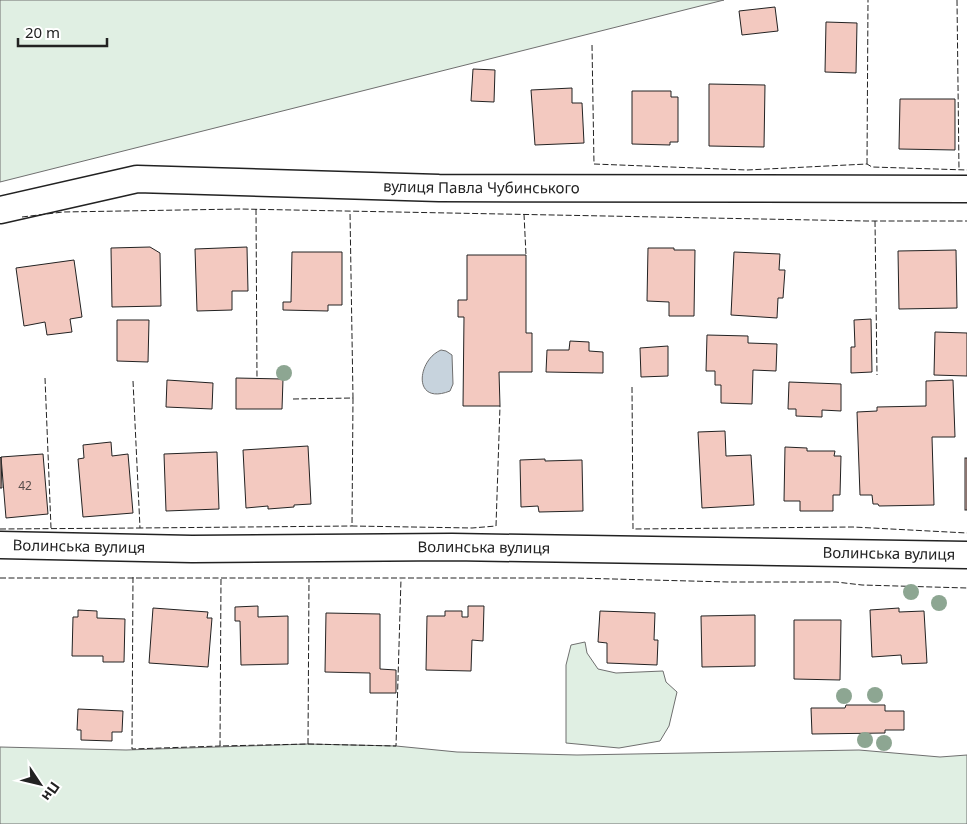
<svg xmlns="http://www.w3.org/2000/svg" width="967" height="824" font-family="'Noto Sans',sans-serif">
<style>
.green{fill:#e0efe3;stroke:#6f6f6f}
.water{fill:#c7d3dd;stroke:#6f6f6f}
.building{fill:#f3c9c0;stroke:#222}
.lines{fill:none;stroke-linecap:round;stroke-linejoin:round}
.minor-casing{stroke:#222;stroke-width:29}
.minor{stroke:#fff;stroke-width:26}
.fence{stroke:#222;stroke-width:1;stroke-dasharray:6 2.5;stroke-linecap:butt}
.tree{fill:#8da692}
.labels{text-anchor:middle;stroke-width:4;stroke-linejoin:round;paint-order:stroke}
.number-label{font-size:12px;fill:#564c4a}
.street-label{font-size:15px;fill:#222;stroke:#fff}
</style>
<rect width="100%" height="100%" fill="#fff"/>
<g class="green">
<polygon points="0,0 724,0 0,182"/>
<polygon points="585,642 587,653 598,669 616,673 663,671 666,682 677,692 669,726 660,741 619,748 566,743 566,665 571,645"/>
<polygon points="308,744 396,746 457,752 577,755 859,750 940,757 967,755 967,824 0,824 0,747 126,750"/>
</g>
<path class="water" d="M441 350 446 351 452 355 453 384 450 391C412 406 417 360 441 350Z"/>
<g class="building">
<polygon points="775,7 778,31 742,35 739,11"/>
<polygon points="826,22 857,23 856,73 825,72"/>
<polygon points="473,69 495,70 494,102 471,101"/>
<polygon points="709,84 765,85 764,147 709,146"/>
<polygon points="572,88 572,103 582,103 584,143 535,145 531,90"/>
<polygon points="632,91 671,91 671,97 678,97 678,142 670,142 670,145 632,144"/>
<polygon points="900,99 955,99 955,150 899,149"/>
<polygon points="150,247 160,253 161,306 112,307 111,248"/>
<polygon points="247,247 248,291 232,291 232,310 197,311 195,249"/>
<polygon points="648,248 674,248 674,250 695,250 694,316 669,316 669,302 647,301"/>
<polygon points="956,250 957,308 899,309 898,251"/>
<polygon points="292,252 342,252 342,305 328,305 328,311 283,310 283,302 291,302"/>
<polygon points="734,252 780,254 779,270 785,270 783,298 778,298 777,318 731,315"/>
<polygon points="467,255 526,255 526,333 532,333 532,372 499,372 500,406 463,406 464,317 458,317 458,300 467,300"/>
<polygon points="74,260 82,317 70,319 72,332 47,335 45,322 24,326 16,268"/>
<polygon points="871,319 872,372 851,373 851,347 855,347 854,320"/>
<polygon points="117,320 149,320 148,362 117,361"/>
<polygon points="935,332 967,333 967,376 934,375"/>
<polygon points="707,335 748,336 748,343 777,344 776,371 753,370 752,404 721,403 721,385 715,385 715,371 706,371"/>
<polygon points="570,341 589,342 589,351 603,352 603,373 546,372 547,350 569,350"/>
<polygon points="668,346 668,376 641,377 640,348"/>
<polygon points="236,378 283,379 282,409 236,409"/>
<polygon points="167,380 213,383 212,409 166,407"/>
<polygon points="953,380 955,437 932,437 934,505 879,506 878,504 873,504 872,495 860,495 857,412 877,411 877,407 926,406 926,381"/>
<polygon points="789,382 841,384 841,411 822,410 822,417 796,416 796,409 788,409"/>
<polygon points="725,431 726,456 751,455 754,505 702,508 698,432"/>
<polygon points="111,442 112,456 128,454 133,513 83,517 78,459 84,458 83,445"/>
<polygon points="308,446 311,504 294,505 294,507 268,509 268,506 246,508 243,450"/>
<polygon points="785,447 807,448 807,451 835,451 834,456 841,456 840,495 833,495 833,511 800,511 800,501 784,501"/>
<polygon points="217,452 219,509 166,511 164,454"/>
<polygon points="43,454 48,514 6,518 1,457"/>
<polygon points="1,457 2,488 0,488 0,458"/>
<rect x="965" y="458" width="2" height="52"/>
<polygon points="545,459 545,461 582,460 583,511 539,512 538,506 521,507 520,460"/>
<polygon points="258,606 258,617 288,616 288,664 241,665 240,621 235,621 235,607"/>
<polygon points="468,606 484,606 483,641 472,640 471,671 426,670 427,616 445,616 445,611 462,611 462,617 468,617"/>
<polygon points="153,608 208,612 207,618 212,618 208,667 149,663"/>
<polygon points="899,608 899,612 924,611 927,663 902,664 901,655 872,657 870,610"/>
<polygon points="78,610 97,611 97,618 125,619 124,662 103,662 103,656 72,656 73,617 78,617"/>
<polygon points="600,611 655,613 654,640 658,640 657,665 607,663 607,643 598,642"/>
<polygon points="326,613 380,614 380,669 396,670 396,693 370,693 370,673 325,672"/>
<polygon points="755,615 755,666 702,667 701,616"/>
<polygon points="794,620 841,620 840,680 794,679"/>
<polygon points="846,705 885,705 885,711 904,711 904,730 885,730 885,733 812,734 811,708 845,708"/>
<polygon points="78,709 123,711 122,732 112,732 112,741 81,740 81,730 77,730"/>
</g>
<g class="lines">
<g class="minor-casing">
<g id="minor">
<path id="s1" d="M0 210 137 179 439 188 967 189"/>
<path id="s2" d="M0 545 192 549 452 547 967 555"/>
</g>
</g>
<use href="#minor" class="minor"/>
<g class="fence">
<polyline points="957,0 959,170"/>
<polyline points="592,45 594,164 747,170 867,164 872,167 967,170"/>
<polyline points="867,164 868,0"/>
<polyline points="256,209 257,379"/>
<polyline points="524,214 526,255"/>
<polyline points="22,217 63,212 240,209 866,221 967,221"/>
<polyline points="875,221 877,375"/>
<polyline points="45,378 51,528"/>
<polyline points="133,381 140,528 352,526"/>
<polyline points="632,387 633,529 853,527 967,533"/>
<polyline points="353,398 352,526 472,528 496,526 500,406"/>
<polyline points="293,399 353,398 350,212"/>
<polyline points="0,529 140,528"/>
<polyline points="133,577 132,749 220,746"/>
<polyline points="0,578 575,578 728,582 836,582 862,585 967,588"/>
<polyline points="221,579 220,746 308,744 309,579"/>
<polyline points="308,744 396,746 401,579"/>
</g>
</g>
<g class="tree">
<circle cx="284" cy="373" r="8"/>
<circle cx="911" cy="592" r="8"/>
<circle cx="939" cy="603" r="8"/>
<circle cx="875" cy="695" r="8"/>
<circle cx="844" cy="696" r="8"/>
<circle cx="865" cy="740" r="8"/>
<circle cx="884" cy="743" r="8"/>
</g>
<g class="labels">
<g class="number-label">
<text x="25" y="490">42</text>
</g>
<g class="street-label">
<text dy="5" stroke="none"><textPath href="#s1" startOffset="485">вулиця Павла Чубинського</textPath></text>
<text dy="5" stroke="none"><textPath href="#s2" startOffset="79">Волинська вулиця</textPath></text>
<text dy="5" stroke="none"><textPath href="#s2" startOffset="484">Волинська вулиця</textPath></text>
<text dy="5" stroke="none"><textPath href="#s2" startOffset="889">Волинська вулиця</textPath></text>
</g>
</g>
<g transform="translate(40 784) rotate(125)" stroke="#ffffff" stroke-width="4" paint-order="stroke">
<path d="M0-4L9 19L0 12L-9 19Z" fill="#222222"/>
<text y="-8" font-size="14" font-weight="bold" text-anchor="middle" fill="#222222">Пн</text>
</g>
<path d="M18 38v8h89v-8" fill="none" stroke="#222222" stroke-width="2.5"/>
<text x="25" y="38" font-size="15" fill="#222222" stroke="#ffffff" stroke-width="4" paint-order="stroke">20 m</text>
</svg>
